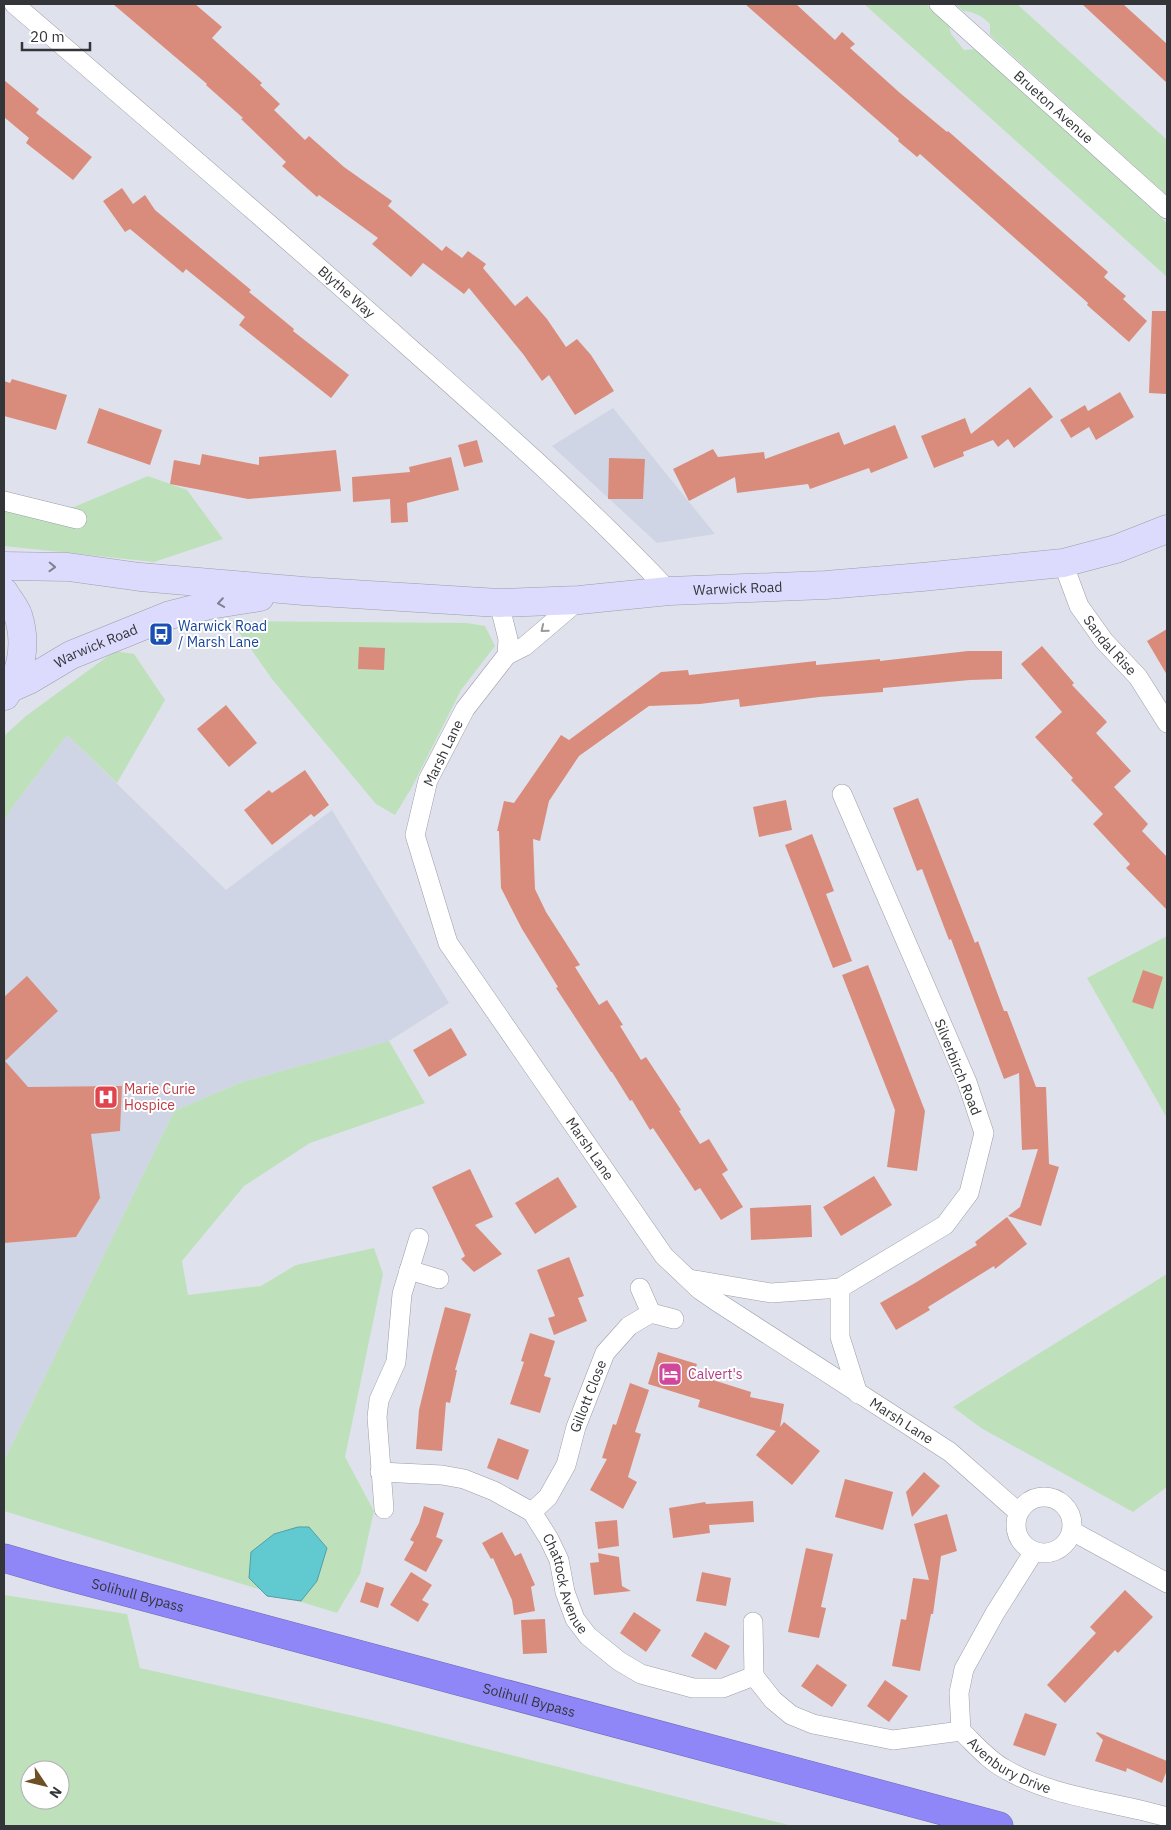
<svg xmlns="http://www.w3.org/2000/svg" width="1171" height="1830" font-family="'IBM Plex Sans',sans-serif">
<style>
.built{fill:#cfd5e4}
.green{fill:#bee1bc;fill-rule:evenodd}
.water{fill:#61cad0;stroke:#549da3}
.building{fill:#d98c7c}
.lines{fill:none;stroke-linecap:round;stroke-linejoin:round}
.street-casing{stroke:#9b9ea7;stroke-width:20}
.secondary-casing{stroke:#9b9ea7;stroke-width:29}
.highway-casing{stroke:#6f6ab4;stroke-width:29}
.street{stroke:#fff;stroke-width:19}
.secondary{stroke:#dddbfd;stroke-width:28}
.highway{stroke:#8f87f7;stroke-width:28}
.oneway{stroke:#808091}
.oneway2{stroke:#9a9a9c}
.labels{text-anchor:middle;stroke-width:4;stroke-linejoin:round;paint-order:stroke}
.street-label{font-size:14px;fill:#343539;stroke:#fff}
.transit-label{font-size:14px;fill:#164399;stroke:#fff;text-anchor:start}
.health-label{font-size:14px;fill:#be3a42;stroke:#fff;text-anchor:start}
.hotel-label{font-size:14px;fill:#b23c85;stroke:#fff;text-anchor:start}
</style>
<rect width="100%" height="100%" fill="#dfe2ec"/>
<g class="built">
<polygon points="613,408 715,534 657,543 552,446"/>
<polygon points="67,735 226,890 332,810 449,1003 389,1041 242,1082 174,1111 4,1461 4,822 11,809"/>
</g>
<g class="green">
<polygon points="864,4 926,4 949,25 951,34 964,50 977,49 1167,223 1167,277"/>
<path d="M955 4H1017L1167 140V196L990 35V24C982 16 975 12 963 11Z"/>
<polygon points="148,476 187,490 223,539 154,562 4,546 4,509 74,507"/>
<polygon points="231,621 467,623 485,626 495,646 461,690 412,787 395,815 376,804 272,679"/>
<polygon points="115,651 134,654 165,700 117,783 67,735 11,809 4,822 4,736 26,716"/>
<polygon points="1167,936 1167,1118 1087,978"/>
<polygon points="389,1041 425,1103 310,1143 244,1186 182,1261 188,1295 261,1286 296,1265 374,1248 383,1274 345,1457 374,1511 360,1574 337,1613 4,1511 4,1461 174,1111 242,1082"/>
<polygon points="1167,1274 1167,1487 1133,1512 981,1428 953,1407"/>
<path d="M4 1595 127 1614 140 1668 376 1721 793 1826H4ZM30 1770H60V1800H30Z"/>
</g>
<polygon class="water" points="298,1527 309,1527 327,1548 317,1581 301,1601 267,1596 249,1578 251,1552 274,1534"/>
<g class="building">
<polygon points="113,4 195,4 222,27 212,38 262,83 260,85 280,104 274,110 305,140 309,136 344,167 392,201 388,206 442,251 446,246 462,258 468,251 486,264 483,268 515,306 527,296 547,319 566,347 577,339 591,355 614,391 575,415 549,375 542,381 523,354 469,288 464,294 423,263 411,277 372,244 378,238 319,195 317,197 282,166 286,162 241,119 243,118 206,85 207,84"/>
<polygon points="745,4 796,4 835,40 842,32 855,44 850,48 900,93 947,132 948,131 1108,272 1104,277 1126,296 1123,299 1147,321 1129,342 1087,305 1088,303 920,154 917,157 898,141 899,139"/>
<polygon points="1082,4 1123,4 1167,44 1167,83"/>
<polygon points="4,80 39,109 36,113 92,157 73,180 26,143 29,138 4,117"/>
<polygon points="122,188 133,204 145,195 155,210 251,290 249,292 294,329 293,331 349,375 331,398 239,325 245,317 186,269 183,273 130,229 125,232 103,201"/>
<polygon points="1152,311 1167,311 1167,394 1149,393"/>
<polygon points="12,379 67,395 56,430 4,416 4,381 10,383"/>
<polygon points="1030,387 1053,417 1014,448 1008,439 998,447 993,440 963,452 964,456 934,468 921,436 965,418 971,434"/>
<polygon points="1120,392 1134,417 1096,440 1089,427 1071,438 1060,420 1085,405 1088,411"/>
<polygon points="99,408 162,430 150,465 87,443"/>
<polygon points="895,425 908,458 871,473 869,468 810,489 808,484 737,493 735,477 689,501 673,469 713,449 718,457 764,452 765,459 839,432 844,445"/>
<polygon points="477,440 483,462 464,467 458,445"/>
<polygon points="336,450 341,491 248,499 170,484 174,460 200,465 202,454 259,465 259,457"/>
<polygon points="451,457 459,490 407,503 408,522 391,523 390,499 353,502 352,477 410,472 409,467"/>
<polygon points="609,458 645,459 643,499 608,499"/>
<polygon points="1167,629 1167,675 1147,641"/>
<polygon points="1042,646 1074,683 1072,685 1107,722 1096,733 1131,771 1114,787 1148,824 1142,831 1167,857 1167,910 1126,868 1130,864 1093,824 1103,814 1071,780 1073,778 1035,737 1062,712 1021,664"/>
<polygon points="359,647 385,648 384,670 358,669"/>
<polygon points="968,651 1002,651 1002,679 970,680 883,688 883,692 819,697 740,707 739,699 700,704 649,706 579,756 549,801 540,841 533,839 535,889 546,912 580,965 575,967 599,1005 607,1000 623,1025 620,1026 641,1060 646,1057 681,1110 679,1111 700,1144 709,1139 728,1170 722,1174 743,1207 721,1220 700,1188 695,1191 653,1128 650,1130 632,1100 630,1101 612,1072 611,1072 556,988 558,987 522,929 501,888 499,831 497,831 504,801 514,803 561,735 569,740 661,672 688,670 689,675 816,661 816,665 880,659 880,661"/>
<polygon points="226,705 257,743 229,767 197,729"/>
<polygon points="305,770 329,805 314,817 311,814 272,845 244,810 269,790 272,793"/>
<polygon points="918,798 975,943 978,941 1004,1011 1007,1011 1036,1087 1046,1087 1049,1164 1059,1167 1041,1226 1008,1216 1020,1207 1038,1149 1022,1150 1019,1073 1004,1079 951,939 949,940 922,869 917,871 893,808"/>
<polygon points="786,800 792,830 759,837 753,807"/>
<polygon points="812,834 834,891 826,894 852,961 833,968 785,845"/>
<polygon points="868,965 925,1111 917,1171 887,1167 895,1110 842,975"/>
<polygon points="1143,970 1163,977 1153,1009 1132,1002"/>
<polygon points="27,976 58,1011 5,1061 28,1087 122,1086 120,1131 91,1134 100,1198 76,1237 4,1243 4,997"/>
<polygon points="451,1028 467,1055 429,1077 413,1050"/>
<polygon points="470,1169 493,1217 475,1225 502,1254 474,1272 461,1259 465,1256 432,1187"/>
<polygon points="874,1176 892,1205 841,1236 823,1207"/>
<polygon points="558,1177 577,1207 535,1234 515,1203"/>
<polygon points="811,1205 812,1237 751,1240 750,1208"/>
<polygon points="1007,1217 1027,1244 995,1269 994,1266 928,1307 930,1310 896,1330 880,1303 915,1283 977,1245 975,1242"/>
<polygon points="569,1257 584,1296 578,1298 587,1321 554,1335 548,1318 555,1316 537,1270"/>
<polygon points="445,1307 471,1314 455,1370 457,1370 450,1403 446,1402 442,1451 416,1449 419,1410 432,1356"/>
<polygon points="530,1333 555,1341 544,1376 551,1378 540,1413 510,1404 524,1362 521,1361"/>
<polygon points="658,1352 697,1364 694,1374 751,1392 750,1397 784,1404 780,1427 784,1422 820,1451 792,1485 756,1455 776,1431 698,1407 700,1400 648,1384"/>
<polygon points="630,1383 649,1390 635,1432 641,1434 628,1477 637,1482 623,1509 590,1490 607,1459 602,1458 613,1424 616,1425"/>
<polygon points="498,1438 529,1450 518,1480 487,1468"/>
<polygon points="924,1472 940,1486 912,1517 906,1492"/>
<polygon points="845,1479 893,1492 883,1530 835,1517"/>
<polygon points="753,1501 754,1522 709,1525 710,1533 673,1538 669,1508 705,1502 706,1504"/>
<polygon points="424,1506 444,1513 436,1537 443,1540 426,1572 404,1560 414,1542 410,1540 419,1523"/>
<polygon points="947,1514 957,1551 941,1556 933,1614 931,1614 920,1671 892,1666 901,1619 906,1620 913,1578 929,1580 914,1524"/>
<polygon points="617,1520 619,1546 598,1549 595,1522"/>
<polygon points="502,1532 515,1556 521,1553 535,1585 531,1587 535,1611 514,1615 512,1600 493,1558 491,1559 482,1543"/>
<polygon points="806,1548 833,1554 821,1607 826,1608 819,1638 788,1632"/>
<polygon points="598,1553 619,1557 622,1586 631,1591 594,1595 590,1563 599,1562"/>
<polygon points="411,1572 432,1585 422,1600 429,1604 418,1622 390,1605"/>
<polygon points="702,1572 731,1578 726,1606 696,1601"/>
<polygon points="366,1582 384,1588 378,1608 360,1602"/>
<polygon points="1125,1590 1153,1617 1118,1653 1115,1650 1065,1703 1047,1685 1096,1633 1090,1627"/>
<polygon points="634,1612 661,1630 646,1652 620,1633"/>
<polygon points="545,1619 547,1653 523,1654 521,1620"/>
<polygon points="705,1632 730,1646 716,1670 691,1656"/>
<polygon points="817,1664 847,1685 832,1707 801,1686"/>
<polygon points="885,1680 908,1696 889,1722 867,1706"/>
<polygon points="1025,1713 1057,1724 1045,1756 1013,1745"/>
<polygon points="1097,1732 1167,1761 1167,1770 1162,1783 1127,1768 1126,1772 1095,1761 1103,1740 1104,1741 1096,1733"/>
</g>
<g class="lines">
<g class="street-casing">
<g id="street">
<path id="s1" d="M14 4C147 118 280 232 411 349 499 427 588 505 669 591"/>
<path id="s2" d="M939 4 1167 209"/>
<polyline points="4,501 77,519"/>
<path id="s3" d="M1063 563 1079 606 1104 641 1138 677 1167 723"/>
<path id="s4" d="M499 603 508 639 507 655 465 709 428 780 415 835 448 943 664 1256 700 1290 716 1301 950 1452 1018 1512"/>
<polyline points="507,655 525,646 579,600"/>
<polyline points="409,1270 439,1279"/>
<polyline points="689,1279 771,1293 840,1288 945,1225 969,1193 984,1133 967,1082 842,794"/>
<polyline points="640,1288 651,1313"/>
<polyline points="840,1288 840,1337 858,1394"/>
<path id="s5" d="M380 1472 442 1475 464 1479 494 1491 532 1512 549 1539 559 1560 565 1592 575 1619 588 1636 619 1661 641 1674 693 1688H723L754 1676 773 1700 791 1715 813 1724 893 1740 961 1731"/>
<circle cx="1044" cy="1525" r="28"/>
<polyline points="384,1509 377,1417 379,1400 396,1362 402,1294 419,1238"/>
<path id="s6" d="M532 1512 548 1497 566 1465 576 1427 605 1353 629 1326 651 1313 674 1319"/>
<polyline points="1072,1531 1167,1583"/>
<path id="s7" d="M1033 1553 995 1613 964 1669 959 1693 961 1731C975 1744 988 1760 1005 1769 1054 1798 1113 1801 1167 1817"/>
<polyline points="753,1622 754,1676"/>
</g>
</g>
<g class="secondary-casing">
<g id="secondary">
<path id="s8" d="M4 566 68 567 140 577 304 591 499 603 579 600 669 591 826 585 922 577 1063 563 1116 549 1167 529"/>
<path d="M4 592C8 599 15 607 18 615 27 643 22 673 5 696"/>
<path id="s9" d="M11 688 29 680 71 655 170 615 210 605 260 597"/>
</g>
</g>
<g class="highway-casing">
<g id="highway">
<path id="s10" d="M4 1558 59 1574 999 1826"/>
</g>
</g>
<use href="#street" class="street"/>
<use href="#secondary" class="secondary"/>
<use href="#highway" class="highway"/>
</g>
<defs><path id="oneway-chevron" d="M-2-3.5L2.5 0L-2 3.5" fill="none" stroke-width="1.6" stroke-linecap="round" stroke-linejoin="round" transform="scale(1.25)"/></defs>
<g class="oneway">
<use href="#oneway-chevron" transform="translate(52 567) rotate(2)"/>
<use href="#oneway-chevron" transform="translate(221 603) rotate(172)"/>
</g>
<use class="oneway2" href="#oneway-chevron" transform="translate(544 629) rotate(140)"/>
<defs>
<g id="bus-square" transform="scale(1.25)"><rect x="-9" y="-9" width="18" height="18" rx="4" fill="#1a4fb4" stroke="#fff"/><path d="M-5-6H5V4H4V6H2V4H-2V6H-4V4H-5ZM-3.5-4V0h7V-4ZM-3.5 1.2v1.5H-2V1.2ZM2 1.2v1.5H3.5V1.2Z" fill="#fff"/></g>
<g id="hospital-square" transform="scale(1.25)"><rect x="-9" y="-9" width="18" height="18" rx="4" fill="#e0444e" stroke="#fff"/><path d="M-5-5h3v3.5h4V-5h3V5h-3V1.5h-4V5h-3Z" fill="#fff"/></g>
<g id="hotel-square" transform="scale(1.25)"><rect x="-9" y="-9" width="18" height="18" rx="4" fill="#d1479c" stroke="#fff"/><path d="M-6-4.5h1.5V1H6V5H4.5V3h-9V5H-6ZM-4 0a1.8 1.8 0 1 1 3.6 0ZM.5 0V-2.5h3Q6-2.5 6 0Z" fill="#fff"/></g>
</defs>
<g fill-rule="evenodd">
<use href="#bus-square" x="161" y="634"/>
<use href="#hospital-square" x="106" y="1097"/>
<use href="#hotel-square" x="670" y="1374"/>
</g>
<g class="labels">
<g class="street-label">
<text dy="5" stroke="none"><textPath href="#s2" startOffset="154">Brueton Avenue</textPath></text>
<text dy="5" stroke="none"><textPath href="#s1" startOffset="440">Blythe Way</textPath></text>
<text dy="5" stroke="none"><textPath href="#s8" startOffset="736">Warwick Road</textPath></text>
<text dy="5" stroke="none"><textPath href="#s3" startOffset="96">Sandal Rise</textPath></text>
<text dy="5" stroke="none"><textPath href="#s9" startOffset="95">Warwick Road</textPath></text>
<text transform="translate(443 753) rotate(-64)" y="5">Marsh Lane</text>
<text transform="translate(958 1067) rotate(68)" y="5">Silverbirch Road</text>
<text dy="5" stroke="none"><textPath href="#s4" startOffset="621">Marsh Lane</textPath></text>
<text dy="5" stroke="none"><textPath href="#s6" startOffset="131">Gillott Close</textPath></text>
<text dy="5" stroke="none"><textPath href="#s4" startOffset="1041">Marsh Lane</textPath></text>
<text dy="5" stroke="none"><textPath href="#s5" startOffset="240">Chattock Avenue</textPath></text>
<text dy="5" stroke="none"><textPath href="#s10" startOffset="139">Solihull Bypass</textPath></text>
<text dy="5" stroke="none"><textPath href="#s10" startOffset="544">Solihull Bypass</textPath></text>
<text dy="5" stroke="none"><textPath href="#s7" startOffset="258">Avenbury Drive</textPath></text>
</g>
<g class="transit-label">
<text x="178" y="631">Warwick Road<tspan x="178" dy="16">/ Marsh Lane</tspan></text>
</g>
<g class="health-label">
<text x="124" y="1094">Marie Curie<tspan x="124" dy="16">Hospice</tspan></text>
</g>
<g class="hotel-label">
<text x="688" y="1379">Calvert's</text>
</g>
</g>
<rect width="1171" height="1830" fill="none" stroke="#343539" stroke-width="10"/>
<g transform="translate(45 1785) rotate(125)"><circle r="24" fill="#ffffff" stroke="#aeaeb0"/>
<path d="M0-4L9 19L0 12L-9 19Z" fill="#6d5024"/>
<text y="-8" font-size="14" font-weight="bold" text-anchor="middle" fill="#343539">N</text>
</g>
<path d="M22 42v8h68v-8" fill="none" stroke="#343539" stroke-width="2.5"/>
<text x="30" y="42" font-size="15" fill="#343539" stroke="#ffffff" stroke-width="4" paint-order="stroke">20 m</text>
</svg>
